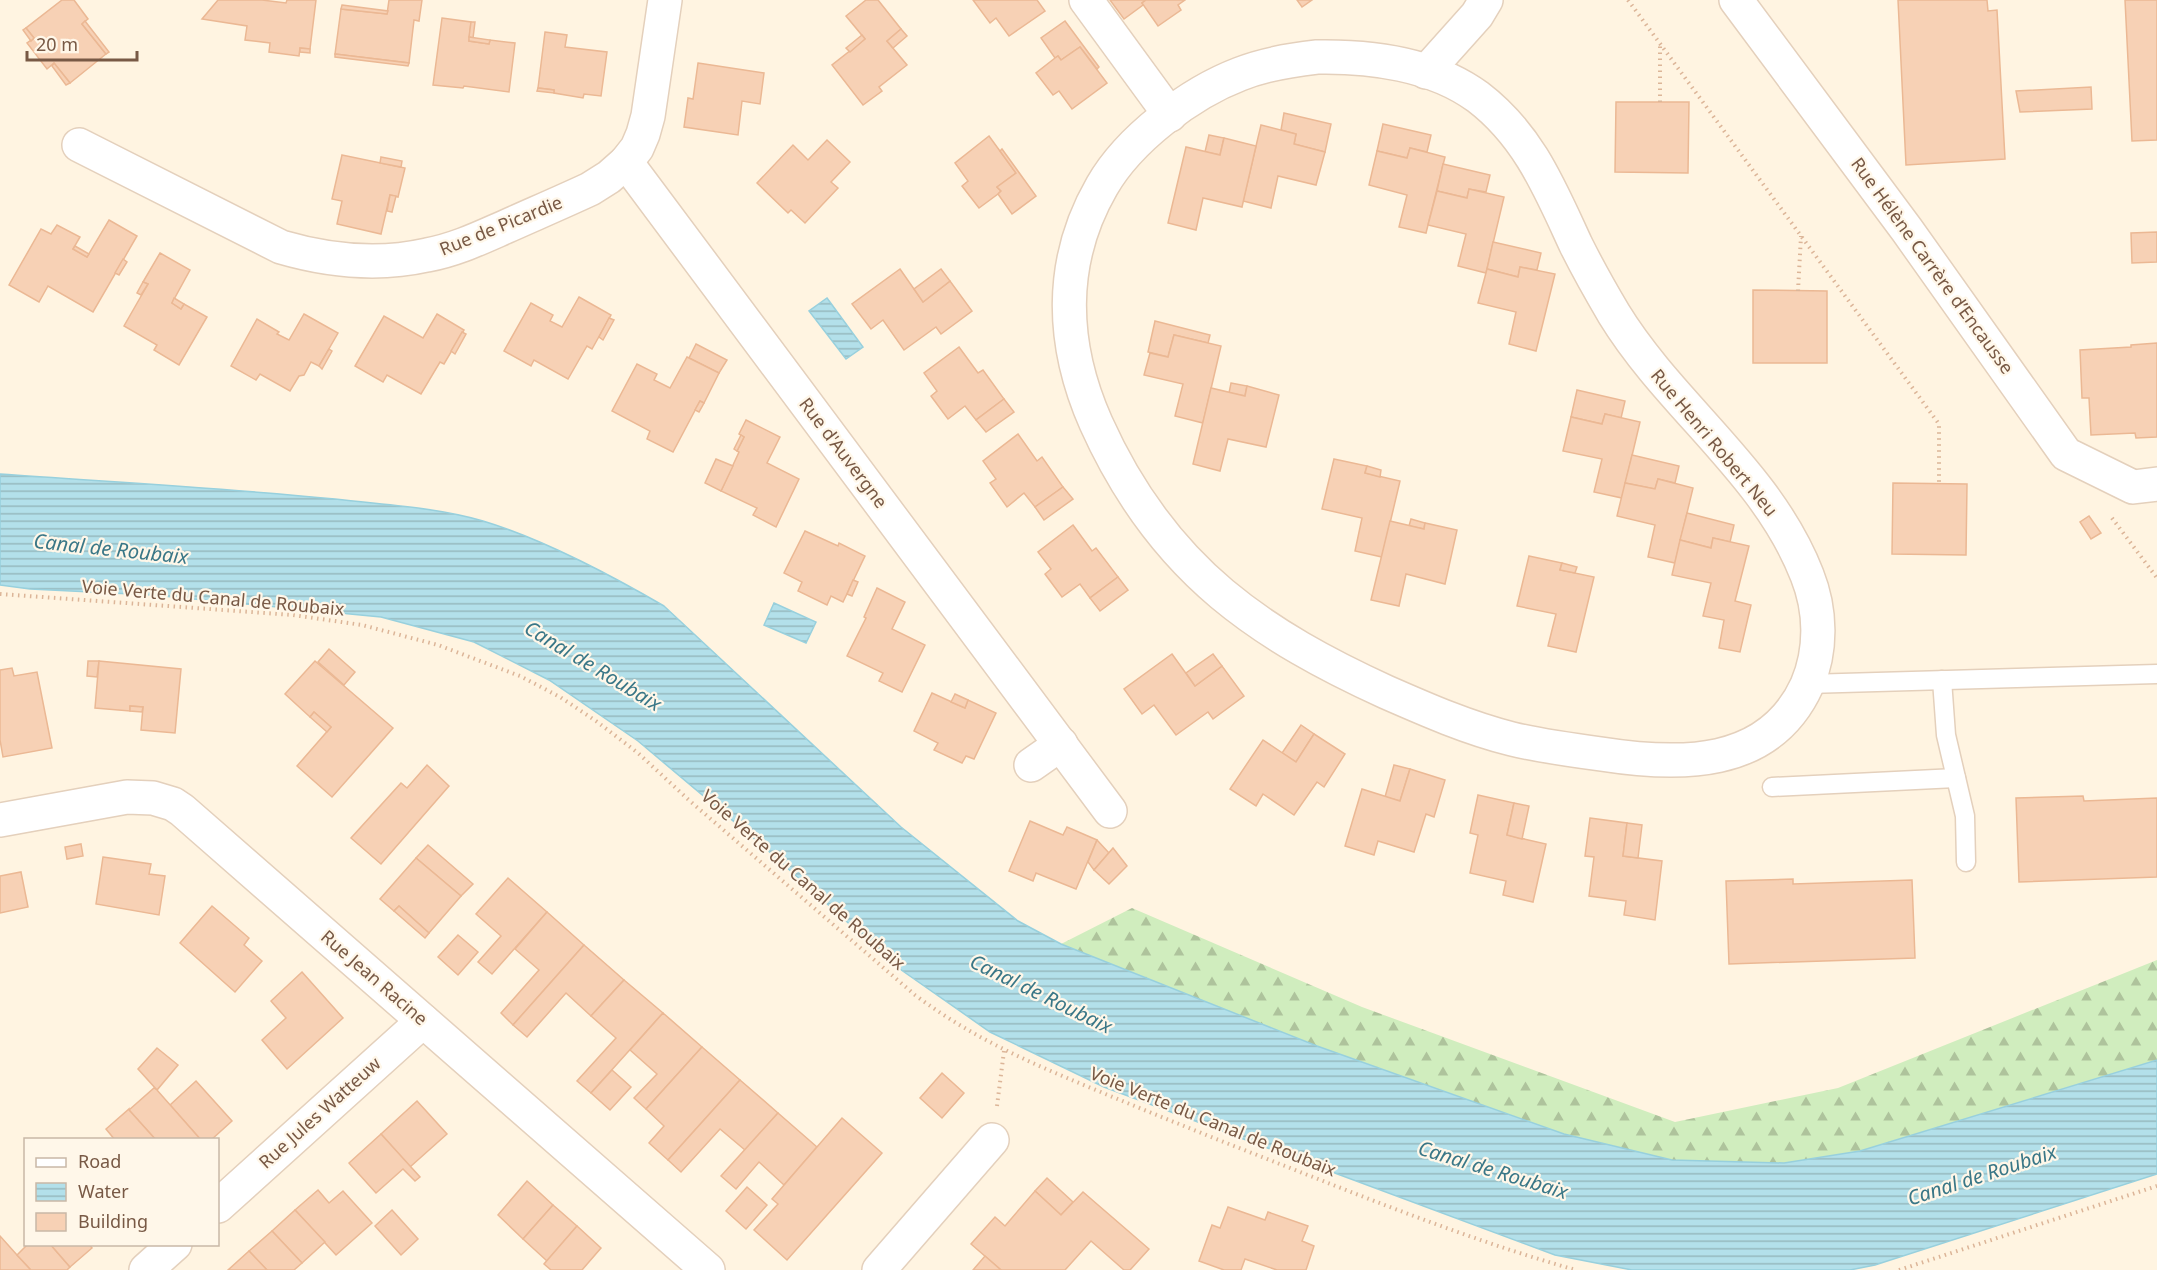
<svg xmlns="http://www.w3.org/2000/svg" width="2157" height="1270" font-family="'Noto Sans',sans-serif">
<style>
.forest{fill:url(#forest-firs)}
.water{fill:url(#water-rules);stroke:#98d0dd;stroke-width:1.5}
.building{fill:#f7d1b5;stroke:#ebb894;stroke-width:1.5}
.lines{fill:none;stroke-linecap:round;stroke-linejoin:round}
.lane-casing{stroke:#e4d0bc;stroke-width:21}
.street-casing{stroke:#e4d0bc;stroke-width:36}
.path{stroke:#dcb598;stroke-width:4;stroke-dasharray:1.5 4.5;stroke-linecap:butt}
.lane{stroke:#fff;stroke-width:18}
.street{stroke:#fff;stroke-width:33}
.labels{text-anchor:middle;stroke-width:4.5;stroke-linejoin:round;paint-order:stroke}
.street-label{font-size:18px;fill:#785945;stroke:#fff7e9}
.water-label{font-size:20px;font-style:italic;fill:#3a7787;stroke:#fff7e9}
</style>
<defs>
<pattern id="forest-firs" width="22" height="20" patternUnits="userSpaceOnUse" patternTransform="scale(1.5)"><rect width="22" height="20" fill="#d0edbe"/><path d="M5 1l3.5 6h-7zM16 11l3.5 6h-7z" fill="#aec39c"/></pattern>
<pattern id="water-rules" width="6" height="5" patternUnits="userSpaceOnUse" patternTransform="scale(1.5)"><rect width="6" height="5" fill="#b3e0ea"/><path d="M0 2.5h6" fill="none" stroke="#96b9bf"/></pattern>
</defs>
<rect width="100%" height="100%" fill="#fff4e1"/>
<polygon class="forest" points="1132,908 1362,1007 1675,1122 1838,1088 2157,960 2157,1060 1860,1151 1784,1163 1672,1160 1564,1134 1317,1046 1061,944"/>
<g class="water">
<polygon points="827,298 863,347 846,359 809,311"/>
<path d="M0 474C112 482 224 488 335 499 384 505 435 507 483 521 543 539 609 574 664 606L901 827 1018 921 1061 944 1317 1046 1564 1134 1672 1160 1784 1163 1860 1151 2157 1060V1174L1875 1265 1850 1270H1632L1555 1255 1104 1087 990 1032 897 967 764 847 638 741 549 680 474 642 381 617 152 595 30 589 0 585Z"/>
<polygon points="774,603 816,622 806,643 764,625"/>
</g>
<g class="building">
<polygon points="62,0 74,0 88,19 82,24 106,54 70,83 54,63 47,69 27,43 34,38 26,28"/>
<polygon points="218,0 262,0 286,3 287,0 316,0 310,49 300,48 299,56 269,52 270,43 245,40 247,26 202,19"/>
<polygon points="389,0 422,0 419,21 414,20 409,63 335,54 341,9 387,14"/>
<polygon points="866,0 878,0 901,29 887,41 907,65 879,87 882,91 863,105 832,65 865,39 846,16"/>
<polygon points="973,0 1037,0 1045,11 1009,36 996,18 990,23"/>
<polygon points="1110,0 1146,0 1142,3 1143,5 1124,19"/>
<polygon points="1146,0 1185,0 1178,5 1181,10 1158,26 1142,3"/>
<polygon points="1297,0 1312,0 1302,7"/>
<polygon points="1898,0 1987,0 1988,11 1997,10 2005,159 1906,165"/>
<polygon points="2125,0 2157,0 2157,140 2132,141"/>
<polygon points="342,5 388,11 387,14 341,9"/>
<polygon points="442,18 471,22 469,41 489,44 490,40 515,43 509,92 464,86 463,88 433,85"/>
<polygon points="85,21 109,52 106,54 82,24"/>
<polygon points="1065,21 1099,67 1097,69 1080,47 1061,60 1058,56 1055,58 1041,38"/>
<polygon points="471,22 475,22 473,38 469,37"/>
<polygon points="26,28 34,38 31,41 23,30"/>
<polygon points="901,29 907,36 893,48 887,41"/>
<polygon points="545,32 567,35 565,47 607,52 601,96 584,94 583,98 554,93 554,90 538,88"/>
<polygon points="862,35 865,39 850,52 846,48"/>
<polygon points="469,37 490,40 489,44 469,41"/>
<polygon points="1080,47 1107,83 1072,109 1059,91 1053,95 1036,73 1055,58 1058,56 1061,60"/>
<polygon points="300,48 310,49 310,53 300,52"/>
<polygon points="335,54 409,63 408,66 335,57"/>
<polygon points="54,63 70,83 66,85 52,66"/>
<polygon points="698,63 764,73 760,104 742,101 738,135 684,127 688,98 693,99"/>
<polygon points="2091,87 2092,109 2020,112 2016,91"/>
<polygon points="538,88 554,90 554,93 537,91"/>
<polygon points="1616,102 1689,102 1688,173 1615,172"/>
<polygon points="1284,113 1331,124 1325,152 1294,144 1296,134 1281,130"/>
<polygon points="1383,124 1431,135 1427,152 1410,148 1407,158 1377,151"/>
<polygon points="1261,125 1296,134 1294,144 1325,152 1316,185 1278,176 1271,208 1243,201"/>
<polygon points="1209,135 1224,138 1220,155 1205,152"/>
<polygon points="989,136 1016,173 997,187 1001,191 998,194 979,208 962,186 968,181 955,163"/>
<polygon points="1224,138 1256,146 1242,207 1203,198 1196,230 1168,223 1186,147 1220,155"/>
<polygon points="827,140 850,162 831,182 838,188 805,223 791,210 788,213 757,183 793,145 808,160"/>
<polygon points="1410,148 1445,157 1426,233 1399,227 1407,195 1369,185 1377,151 1407,158"/>
<polygon points="1002,149 1036,196 1012,214 998,194 1001,191 997,187 1016,173 1000,151"/>
<polygon points="342,155 405,168 398,197 390,195 381,234 337,224 342,201 332,199"/>
<polygon points="381,157 402,161 401,167 380,163"/>
<polygon points="1443,164 1490,175 1486,192 1469,189 1467,198 1437,191"/>
<polygon points="1469,189 1504,197 1486,273 1458,266 1466,234 1428,225 1437,191 1467,198"/>
<polygon points="390,195 396,196 392,212 387,211"/>
<polygon points="109,220 137,236 93,312 48,286 39,302 9,285 41,229 51,234 57,225 80,237 73,249 87,257"/>
<polygon points="2157,232 2157,262 2132,263 2131,233"/>
<polygon points="1493,242 1541,253 1537,270 1520,267 1518,277 1487,269"/>
<polygon points="75,246 89,254 87,257 73,249"/>
<polygon points="160,253 190,270 172,303 181,309 184,304 207,317 179,365 154,350 157,345 124,326 148,284 143,282"/>
<polygon points="123,259 127,262 119,275 115,273"/>
<polygon points="1520,267 1555,274 1536,351 1509,344 1516,312 1478,303 1487,269 1518,277"/>
<polygon points="900,269 923,302 950,281 972,311 941,334 936,327 904,350 883,320 871,329 852,304"/>
<polygon points="941,269 950,281 923,302 914,289"/>
<polygon points="143,282 148,284 141,295 137,293"/>
<polygon points="1753,290 1827,291 1827,363 1753,363"/>
<polygon points="579,297 611,315 592,349 587,346 568,379 534,360 531,366 504,351 531,303 553,315 550,321 562,327"/>
<polygon points="174,298 184,304 181,309 172,303"/>
<polygon points="304,314 338,333 319,366 311,362 304,375 299,376 290,391 260,374 256,380 231,366 257,319 279,332 277,334 289,340"/>
<polygon points="437,314 464,330 444,364 440,362 421,394 387,375 383,382 355,366 384,316 423,338"/>
<polygon points="609,318 614,320 603,340 599,337"/>
<polygon points="1155,321 1210,335 1208,343 1174,335 1168,357 1148,352"/>
<polygon points="462,332 466,334 455,354 451,351"/>
<polygon points="1174,335 1221,346 1203,423 1175,416 1183,384 1144,375 1150,353 1168,357"/>
<polygon points="2157,343 2157,437 2136,438 2135,433 2091,435 2089,398 2082,398 2080,350 2131,347 2131,345"/>
<polygon points="696,344 727,360 719,373 689,358"/>
<polygon points="959,347 978,373 983,370 1004,399 976,420 965,406 948,419 931,396 937,391 924,373"/>
<polygon points="329,349 332,351 322,369 319,366"/>
<polygon points="687,357 719,373 704,403 700,401 673,452 647,439 650,431 612,411 637,364 657,374 654,380 670,388"/>
<polygon points="1231,383 1247,386 1245,396 1229,393"/>
<polygon points="1247,386 1279,395 1266,447 1228,439 1220,471 1193,464 1211,388 1245,396"/>
<polygon points="1577,390 1625,401 1621,418 1605,414 1602,424 1571,417"/>
<polygon points="1004,399 1014,412 986,432 976,420"/>
<polygon points="700,401 704,403 699,412 695,410"/>
<polygon points="1605,414 1640,422 1622,498 1594,492 1602,459 1563,451 1571,417 1602,424"/>
<polygon points="746,420 780,437 767,463 799,479 776,527 753,515 757,508 721,491 739,452 737,451 744,437 739,434"/>
<polygon points="1018,434 1037,461 1042,457 1063,487 1035,507 1024,493 1007,507 990,483 996,479 983,461"/>
<polygon points="741,435 744,437 737,451 734,449"/>
<polygon points="1632,455 1679,466 1675,483 1658,479 1655,489 1625,483"/>
<polygon points="716,459 733,466 721,491 705,483"/>
<polygon points="1334,459 1367,466 1365,473 1400,481 1382,557 1355,551 1362,518 1322,509"/>
<polygon points="1367,466 1381,470 1380,477 1365,473"/>
<polygon points="1658,479 1693,488 1675,563 1648,557 1655,525 1617,516 1625,483 1655,489"/>
<polygon points="1893,483 1967,484 1966,555 1892,554"/>
<polygon points="1063,487 1073,499 1044,520 1035,507"/>
<polygon points="1687,513 1734,525 1730,542 1713,538 1711,548 1680,540"/>
<polygon points="2089,516 2101,533 2091,539 2080,522"/>
<polygon points="1411,519 1425,523 1424,529 1409,526"/>
<polygon points="1390,521 1424,529 1425,523 1457,530 1445,584 1406,574 1399,606 1371,600"/>
<polygon points="1073,525 1092,551 1096,548 1118,577 1090,598 1080,584 1062,597 1045,574 1051,569 1038,552"/>
<polygon points="805,531 838,546 839,543 865,556 843,602 831,596 827,605 798,591 802,582 784,573"/>
<polygon points="1713,538 1749,546 1735,601 1751,605 1740,652 1719,648 1724,620 1703,616 1711,583 1672,575 1680,540 1711,548"/>
<polygon points="1529,556 1562,563 1560,570 1594,577 1576,652 1548,646 1556,614 1517,606"/>
<polygon points="1562,563 1577,567 1575,573 1560,570"/>
<polygon points="1118,577 1128,590 1100,611 1090,598"/>
<polygon points="853,580 858,582 852,596 847,594"/>
<polygon points="877,588 905,602 892,629 925,645 902,692 879,681 883,673 847,656 866,618 864,617"/>
<polygon points="329,649 355,672 344,685 318,662"/>
<polygon points="1172,654 1195,686 1222,666 1244,696 1213,719 1208,712 1176,735 1154,705 1142,714 1124,689"/>
<polygon points="1213,654 1222,666 1195,686 1186,673"/>
<polygon points="88,661 99,661 97,677 87,676"/>
<polygon points="99,661 181,669 175,733 141,730 143,707 130,706 130,711 95,708"/>
<polygon points="315,661 393,728 332,797 297,766 331,727 314,712 310,717 285,694"/>
<polygon points="12,668 14,676 37,672 52,748 3,757 0,740 0,670"/>
<polygon points="932,693 965,708 968,700 996,713 974,759 966,756 962,763 934,750 938,743 914,731"/>
<polygon points="955,694 968,700 965,708 951,702"/>
<polygon points="130,706 143,707 142,712 130,711"/>
<polygon points="314,712 331,727 327,732 310,717"/>
<polygon points="1301,725 1314,734 1296,762 1282,753"/>
<polygon points="1314,734 1345,754 1324,787 1317,782 1294,815 1263,794 1256,806 1230,789 1263,740 1296,762"/>
<polygon points="427,765 449,786 381,864 351,838 401,783 407,788"/>
<polygon points="1394,765 1410,769 1400,801 1385,797"/>
<polygon points="1410,769 1445,780 1434,817 1426,814 1414,852 1378,841 1374,855 1345,846 1362,789 1400,801"/>
<polygon points="1478,795 1514,803 1507,835 1546,844 1533,902 1503,895 1506,881 1470,873 1478,835 1470,833"/>
<polygon points="2083,796 2084,801 2157,798 2157,877 2019,882 2016,798"/>
<polygon points="1514,803 1529,806 1522,839 1507,835"/>
<polygon points="1590,818 1627,823 1623,856 1662,861 1655,920 1624,915 1626,901 1589,896 1594,857 1585,856"/>
<polygon points="1030,821 1063,835 1067,827 1097,840 1076,889 1036,873 1033,881 1009,871"/>
<polygon points="1627,823 1642,825 1638,858 1623,856"/>
<polygon points="1097,840 1109,853 1094,870 1088,862"/>
<polygon points="81,844 83,856 67,859 65,847"/>
<polygon points="428,845 473,884 461,896 416,858"/>
<polygon points="1113,848 1127,866 1109,884 1094,870"/>
<polygon points="103,857 151,864 149,874 165,876 159,915 96,904"/>
<polygon points="416,858 461,896 429,933 399,906 394,911 380,899"/>
<polygon points="21,872 28,907 0,913 0,876"/>
<polygon points="508,878 547,912 492,974 478,962 501,936 476,914"/>
<polygon points="1793,879 1793,884 1912,880 1915,958 1729,964 1726,881"/>
<polygon points="212,906 249,938 244,945 262,961 235,992 180,943"/>
<polygon points="399,906 429,933 425,938 394,911"/>
<polygon points="547,912 584,945 513,1025 501,1013 539,970 515,949"/>
<polygon points="458,935 478,952 458,975 438,957"/>
<polygon points="584,945 624,980 591,1016 566,993 527,1037 513,1025"/>
<polygon points="302,972 343,1018 287,1069 262,1040 286,1018 271,1001"/>
<polygon points="624,980 663,1013 591,1093 577,1081 616,1038 591,1016"/>
<polygon points="663,1013 702,1047 646,1109 634,1098 657,1074 630,1050"/>
<polygon points="702,1047 740,1080 668,1160 649,1143 664,1126 646,1109"/>
<polygon points="157,1048 178,1065 157,1090 138,1069"/>
<polygon points="612,1070 631,1087 610,1110 591,1093"/>
<polygon points="942,1073 964,1093 942,1118 920,1098"/>
<polygon points="740,1080 778,1113 745,1150 720,1129 681,1172 668,1160"/>
<polygon points="196,1081 232,1121 211,1140 201,1140 170,1105"/>
<polygon points="154,1088 157,1090 201,1140 156,1140 129,1110"/>
<polygon points="417,1101 447,1134 410,1167 381,1134"/>
<polygon points="129,1109 129,1110 156,1140 115,1140 106,1129"/>
<polygon points="778,1113 817,1147 784,1185 759,1162 736,1189 721,1176"/>
<polygon points="842,1118 882,1153 787,1260 754,1230 778,1204 772,1199"/>
<polygon points="381,1134 420,1177 415,1181 403,1169 376,1193 349,1163"/>
<polygon points="1047,1178 1073,1202 1061,1215 1035,1191"/>
<polygon points="527,1181 553,1205 523,1239 498,1215"/>
<polygon points="747,1187 767,1205 746,1229 726,1211"/>
<polygon points="318,1190 329,1203 343,1191 372,1223 336,1255 295,1210"/>
<polygon points="1035,1191 1061,1215 1083,1192 1149,1249 1130,1270 1124,1270 1091,1241 1065,1270 1001,1270 971,1244 995,1217 1005,1226"/>
<polygon points="553,1205 577,1226 547,1261 523,1239"/>
<polygon points="1228,1207 1265,1220 1268,1212 1308,1226 1302,1241 1314,1246 1306,1270 1277,1270 1245,1259 1241,1270 1224,1270 1199,1261 1212,1225 1220,1228"/>
<polygon points="295,1210 325,1242 302,1263 272,1231"/>
<polygon points="392,1210 418,1239 401,1255 375,1226"/>
<polygon points="577,1226 601,1248 582,1270 551,1270 544,1264"/>
<polygon points="272,1231 302,1263 294,1270 267,1270 249,1251"/>
<polygon points="0,1236 17,1255 31,1270 0,1270"/>
<polygon points="28,1244 50,1244 70,1267 67,1270 31,1270 17,1255"/>
<polygon points="50,1244 89,1244 92,1248 70,1267"/>
<polygon points="249,1251 267,1270 228,1270"/>
<polygon points="985,1256 1001,1270 973,1270"/>
</g>
<g class="lines">
<g class="lane-casing">
<g id="lane">
<polyline points="1942,680 1946,735 1965,816 1966,862"/>
<polyline points="1807,684 2157,674"/>
<polyline points="1772,787 1956,778"/>
</g>
</g>
<g class="street-casing">
<g id="street">
<polyline points="1086,0 1170,115"/>
<polyline points="1736,0 1907,230 2066,454 2133,487 2157,484"/>
<path d="M1317 57C1370 56 1433 64 1478 97 1529 136 1550 189 1576 245 1588 269 1601 292 1614 314 1671 407 1767 472 1807 575 1821 610 1822 650 1807 685 1769 769 1678 766 1601 754 1571 750 1541 746 1512 739 1468 728 1427 710 1386 692 1327 665 1271 635 1222 594 1166 547 1126 490 1096 423 1061 344 1058 262 1102 186 1129 139 1190 93 1240 74 1265 64 1290 60 1317 57Z"/>
<polyline points="1426,72 1477,15 1486,0"/>
<path d="M79 145 281 247C329 261 378 266 427 255 455 250 480 238 505 227 534 214 562 202 590 189L609 177 626 162 637 148 643 134 648 116 665 0"/>
<polyline points="626,162 1110,811"/>
<polyline points="1031,765 1061,744"/>
<polyline points="0,820 127,797 153,798 173,804 182,810 708,1270"/>
<polyline points="218,1206 423,1021"/>
<polyline points="146,1270 175,1244"/>
<polyline points="879,1270 992,1140"/>
</g>
</g>
<g class="path">
<polyline points="1628,0 1939,424 1939,483"/>
<polyline points="1660,102 1660,46"/>
<polyline points="1798,291 1801,236"/>
<polyline points="2112,518 2157,578"/>
<path d="M0 594 293 615 362 625 438 645 520 676 560 697 596 721 638 753 691 802 915 995C973 1038 1026 1061 1091 1088 1139 1108 1186 1127 1234 1146 1347 1190 1459 1237 1576 1270"/>
<polyline points="997,1106 1004,1051"/>
<polyline points="1899,1270 2157,1186"/>
</g>
<use href="#lane" class="lane"/>
<use href="#street" class="street"/>
</g>
<g class="labels">
<g class="street-label">
<text transform="translate(501 226) rotate(-22)" y="6">Rue de Picardie</text>
<text transform="translate(1932 266) rotate(54)" y="6">Rue Hélène Carrère d’Encausse</text>
<text transform="translate(1714 443) rotate(50)" y="6">Rue Henri Robert Neu</text>
<text transform="translate(843 453) rotate(53)" y="6">Rue d'Auvergne</text>
<text transform="translate(213 598) rotate(5)" y="6">Voie Verte du Canal de Roubaix</text>
<text transform="translate(803 880) rotate(41)" y="6">Voie Verte du Canal de Roubaix</text>
<text transform="translate(374 978) rotate(41)" y="6">Rue Jean Racine</text>
<text transform="translate(320 1113) rotate(-42)" y="6">Rue Jules Watteuw</text>
<text transform="translate(1213 1122) rotate(22)" y="6">Voie Verte du Canal de Roubaix</text>
</g>
<g class="water-label">
<text transform="translate(111 549) rotate(6)" y="7">Canal de Roubaix</text>
<text transform="translate(593 666) rotate(31)" y="7">Canal de Roubaix</text>
<text transform="translate(1041 994) rotate(26)" y="7">Canal de Roubaix</text>
<text transform="translate(1493 1170) rotate(17)" y="7">Canal de Roubaix</text>
<text transform="translate(1982 1175) rotate(-18)" y="7">Canal de Roubaix</text>
</g>
</g>
<rect x="24" y="1138" width="195" height="108" fill="#fff7e9" stroke="#c9b8a7" stroke-width="1.5"/>
<rect x="36" y="1158" width="30" height="9" fill="#ffffff" stroke="#c9b8a7" stroke-width="1.5"/>
<text x="78" y="1168" font-size="18" fill="#785945">Road</text>
<rect x="36" y="1183" width="30" height="18" fill="url(#water-rules)" stroke="#c9b8a7" stroke-width="1.5"/>
<text x="78" y="1198" font-size="18" fill="#785945">Water</text>
<rect x="36" y="1213" width="30" height="18" fill="#f7d1b5" stroke="#c9b8a7" stroke-width="1.5"/>
<text x="78" y="1228" font-size="18" fill="#785945">Building</text>
<path d="M27 51v9h110v-9" fill="none" stroke="#785945" stroke-width="3"/>
<text x="36" y="51" font-size="18" fill="#785945" stroke="#fff7e9" stroke-width="4.5" paint-order="stroke">20 m</text>
</svg>
